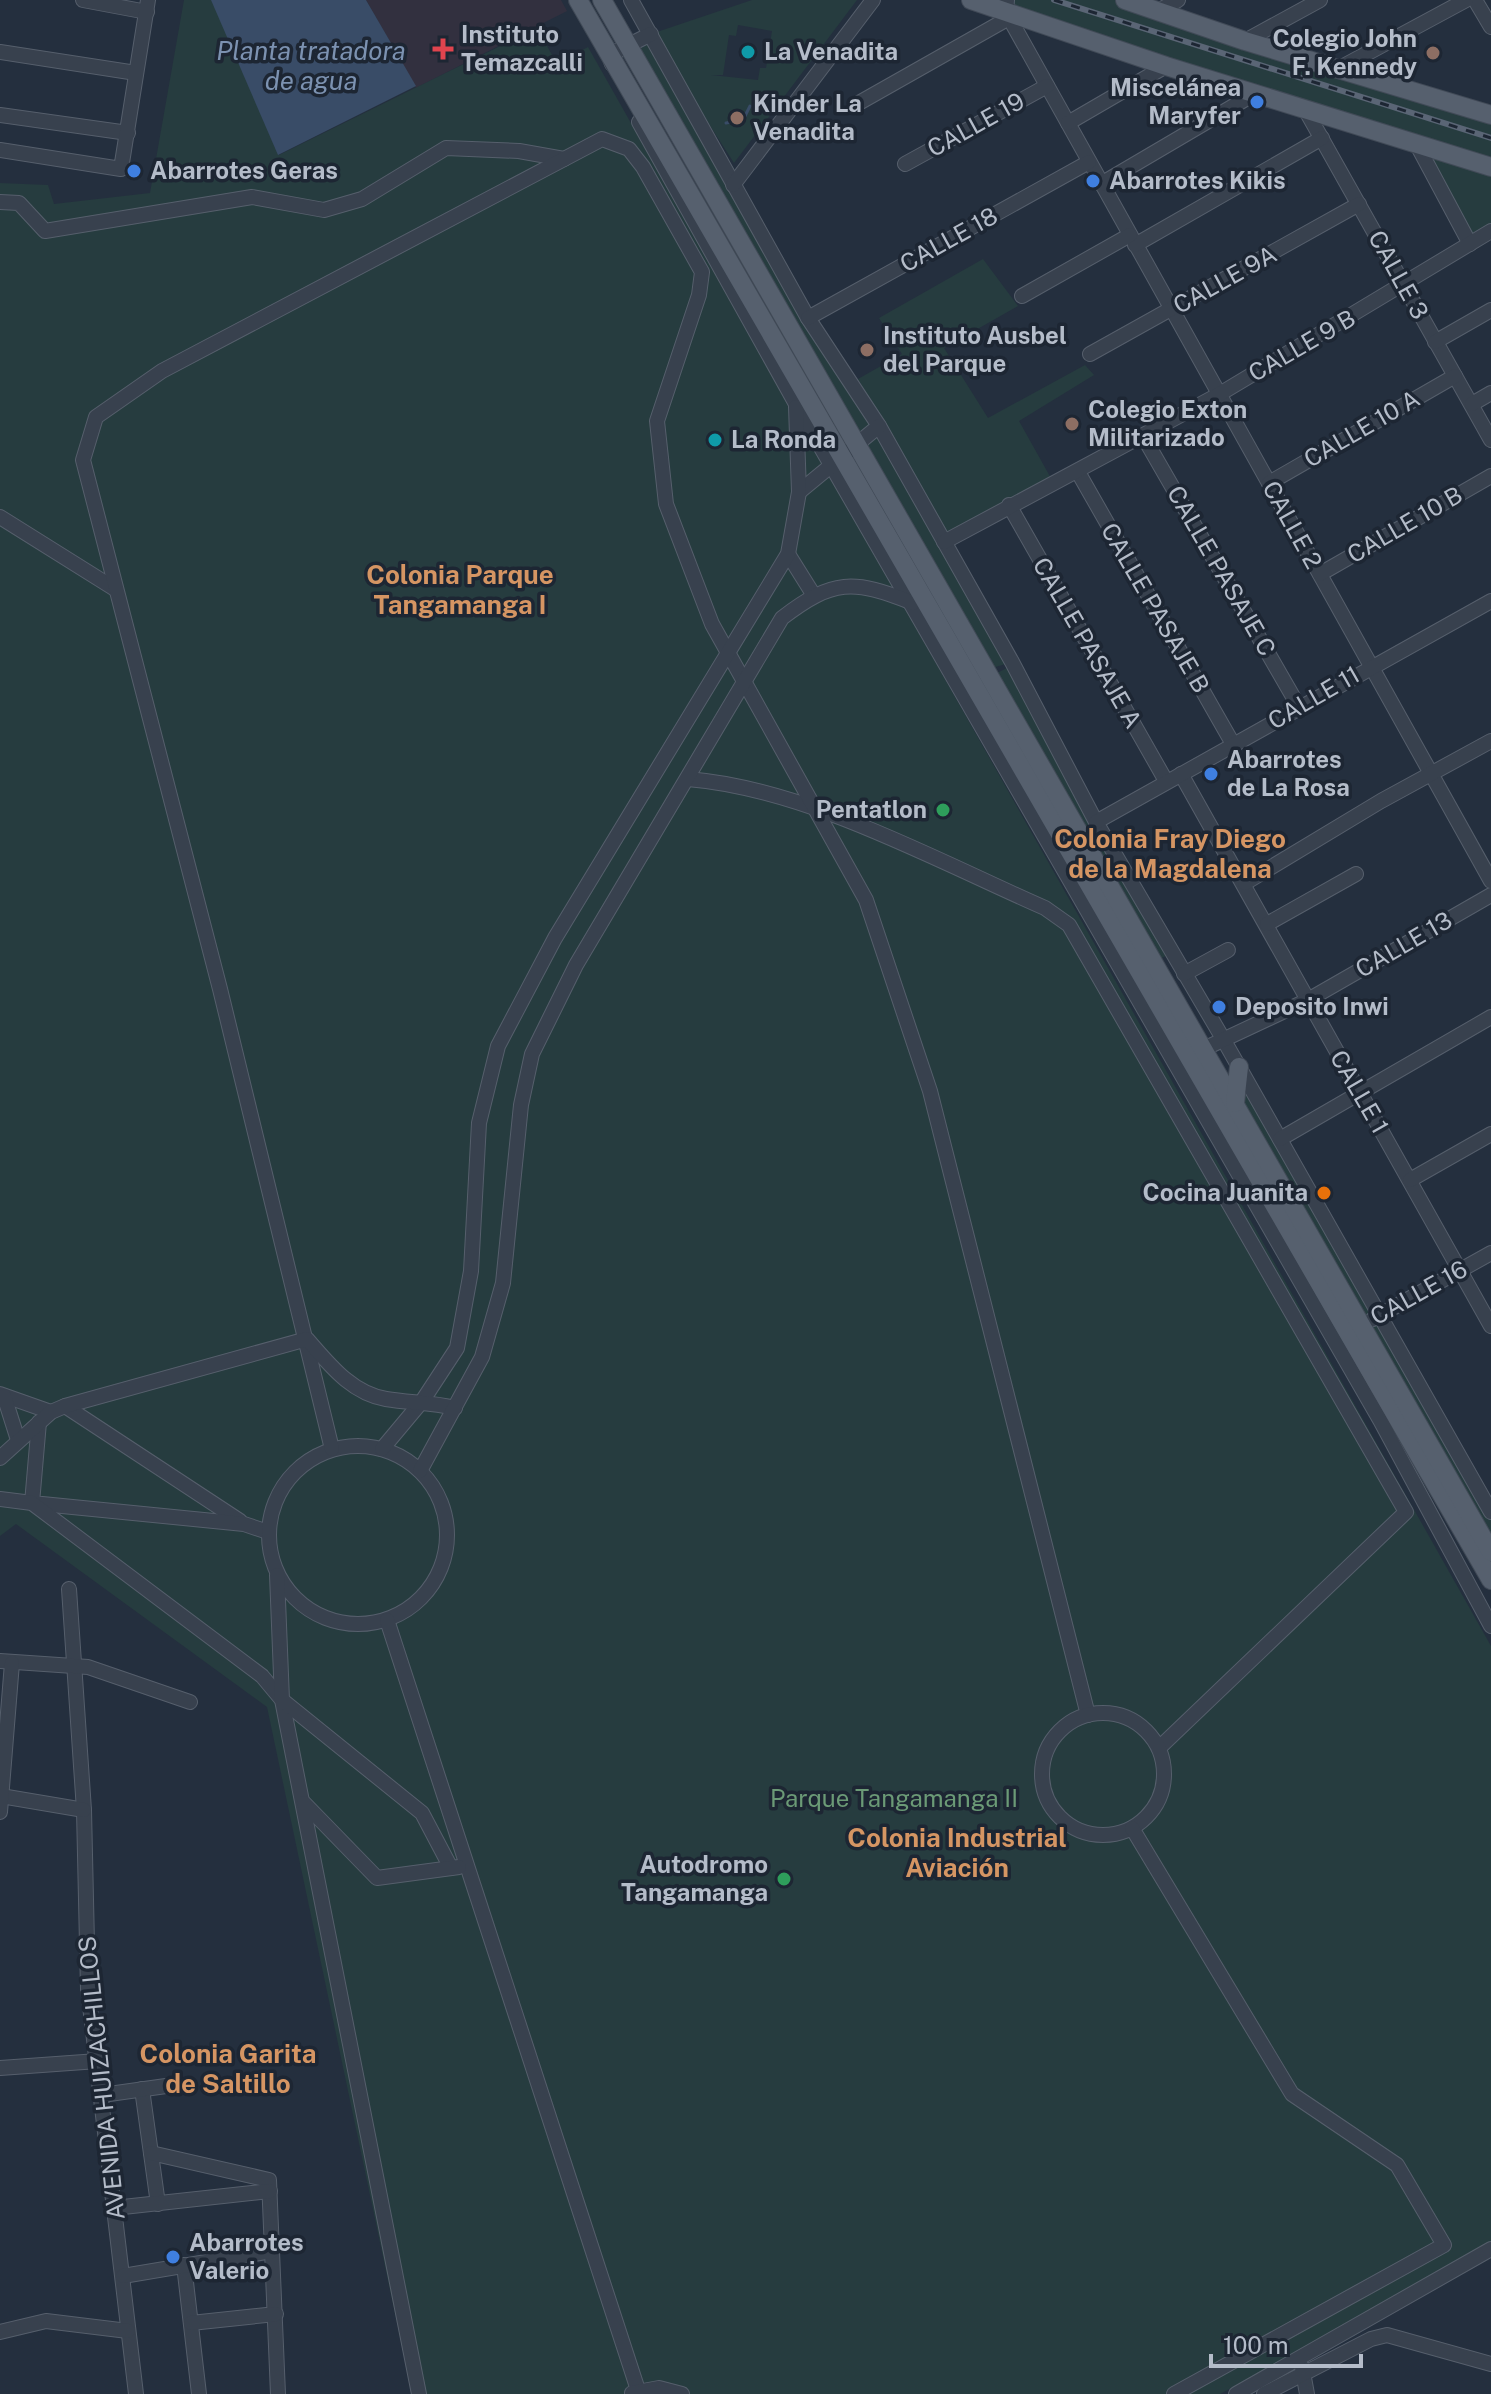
<svg xmlns="http://www.w3.org/2000/svg" width="1491" height="2394" font-family="'Public Sans',sans-serif">
<style>
.medical{fill:#32303f}
.green{fill:#263c3f;fill-rule:evenodd}
.water{fill:#394c67}
.lines{fill:none;stroke-linecap:round;stroke-linejoin:round}
.stream{stroke:#394c67;stroke-width:3}
.minor-casing{stroke:#565f6c;stroke-width:16}
.major-casing{stroke:#414a57;stroke-width:20}
.minor{stroke:#38414e;stroke-width:14}
.major{stroke:#56606e;stroke-width:18}
.rail-casing{stroke:#5a6575;stroke-width:6}
.rail{stroke:#1d2633;stroke-width:3;stroke-dasharray:9;stroke-linecap:butt}
.health-dot{fill:#e0444e;stroke:#1d2633;stroke-width:3}
.culture-dot{fill:#0f9aa8;stroke:#1d2633;stroke-width:3}
.education-dot{fill:#8d6e63;stroke:#1d2633;stroke-width:3}
.shop-dot{fill:#3f7fe0;stroke:#1d2633;stroke-width:3}
.leisure-dot{fill:#2e9e5b;stroke:#1d2633;stroke-width:3}
.food-dot{fill:#e8710a;stroke:#1d2633;stroke-width:3}
.labels{text-anchor:middle;stroke-width:7;stroke-linejoin:round;paint-order:stroke}
.poi-label{font-size:24px;font-weight:bold;fill:#b4bcc9;stroke:#1d2633;text-anchor:start}
.street-label{font-size:24px;fill:#b4bcc9;stroke:#1d2633}
.park-label{font-size:24px;fill:#6b9a76;stroke:#1d2633}
.water-label{font-size:26px;font-style:italic;fill:#7c92b1;stroke:#1d2633}
.neighbourhood-label{font-size:26px;font-weight:bold;fill:#d59563;stroke:#1d2633}
</style>
<rect width="100%" height="100%" fill="#242f3e"/>
<polygon class="medical" points="366,0 561,0 567,11 416,88"/>
<g class="green">
<polygon points="184,0 212,0 279,155 537,28 557,64 588,47 1491,1646 1491,2250 1220,2394 412,2394 267,1707 16,1524 0,1536 0,183 48,185 54,204 150,193"/>
<path d="M752 0H857L734 163 651 34ZM738 25 772 31 766 68H760L758 80 711 75H723L729 35 736 36Z"/>
<polygon points="1011,0 1117,0 1491,118 1491,163 1010,9"/>
<polygon points="650,42 872,424 861,433 633,54"/>
<polygon points="1423,149 1491,170 1491,224 1470,236"/>
<polygon points="983,259 1018,306 944,348 988,418 1085,365 1094,375 1019,421 1052,480 946,538 858,379 902,354 879,318"/>
<polygon points="878,431 1009,663 992,668 863,442"/>
<polygon points="1009,667 1171,953 1160,959 995,674"/>
<polygon points="1242,1078 1491,1518 1491,1541 1239,1099"/>
</g>
<polygon class="water" points="211,0 366,0 416,86 278,155"/>
<g class="lines">
<polyline class="stream" points="726,123 743,120 750,106"/>
<g class="minor-casing">
<g id="minor">
<polyline points="83,0 147,12"/>
<polyline points="631,0 808,318 879,426 1012,662 1096,822 1222,1037 1491,1512"/>
<polyline points="1007,0 1006,12 1491,881"/>
<polyline points="1475,0 1491,27"/>
<polyline points="1158,11 1178,0"/>
<polyline points="1245,41 1320,0"/>
<polyline points="0,52 136,73"/>
<polyline points="612,64 609,55 651,34"/>
<polyline points="1338,69 1466,0"/>
<polyline points="857,104 1009,18"/>
<polyline points="1305,109 1491,440"/>
<polyline points="0,115 128,133"/>
<polyline points="639,122 796,404 1380,1420 1491,1626"/>
<polyline points="1068,123 1166,66"/>
<polyline points="1416,143 1470,244"/>
<polyline points="0,150 121,169 148,0"/>
<polyline points="905,164 1047,86"/>
<polyline points="1101,184 1254,94"/>
<polyline points="733,185 873,0"/>
<polyline points="0,202 19,203 45,231 252,197 324,210 362,199 446,148 519,151 564,159"/>
<polyline points="1135,245 1322,138"/>
<polyline points="1022,296 1130,235"/>
<polyline points="808,318 1089,162"/>
<polyline points="1435,342 1491,310"/>
<polyline points="1090,354 1359,204"/>
<polyline points="1472,404 1491,393"/>
<polyline points="1143,436 1299,707"/>
<polyline points="1078,472 1233,744"/>
<polyline points="1269,483 1455,376"/>
<polyline points="799,492 879,426"/>
<polyline points="1009,505 1166,781"/>
<polyline points="0,517 115,589"/>
<polyline points="944,542 1218,395 1491,231"/>
<polyline points="788,554 813,594"/>
<polyline points="1320,574 1491,476"/>
<polyline points="1181,774 1491,1326"/>
<path d="M688 779C808 789 935 860 1045 908L1069 925 1406 1512 1159 1748"/>
<polyline points="1096,822 1491,601"/>
<polyline points="1245,883 1381,801 1491,741"/>
<polyline points="1267,924 1356,874"/>
<polyline points="1184,974 1228,950"/>
<polyline points="1195,1053 1308,1000 1491,895"/>
<polyline points="1280,1139 1491,1017"/>
<polyline points="1410,1180 1491,1134"/>
<polyline points="1373,1319 1491,1253"/>
<polyline points="0,1394 51,1412"/>
<polyline points="4,1396 18,1440"/>
<polyline points="65,1406 240,1521"/>
<polyline points="39,1422 32,1503 244,1524 268,1532"/>
<circle cx="358" cy="1535" r="89"/>
<polyline points="332,1449 220,989 83,460 96,417 162,371 602,139 629,149 643,167 702,272 699,295 657,421 666,504 712,624 866,900 930,1091 1088,1715"/>
<polyline points="382,1449 423,1400 457,1348 471,1271 479,1123 498,1046 555,938 788,554 799,492 796,407"/>
<path d="M0 1458 51 1412 65 1406 307 1339C329 1364 351 1393 386 1399 409 1403 431 1402 455 1408"/>
<path d="M420 1471 482 1357 503 1283 521 1105 532 1054 576 965 782 618C833 579 853 579 913 603"/>
<polyline points="0,1499 32,1503 262,1676 282,1700 419,2394"/>
<polyline points="277,1575 282,1700 422,1813 451,1868"/>
<polyline points="69,1589 84,1810 88,1989 136,2394"/>
<polyline points="387,1620 638,2390"/>
<polyline points="0,1661 88,1667 190,1702"/>
<circle cx="1103" cy="1774" r="61"/>
<polyline points="1,1796 84,1810"/>
<polyline points="304,1803 377,1878 459,1867"/>
<polyline points="0,1812 12,1663"/>
<polyline points="1132,1828 1292,2094 1397,2165 1444,2245 1174,2394"/>
<polyline points="0,2068 98,2061"/>
<polyline points="142,2089 158,2204"/>
<polyline points="102,2095 166,2086"/>
<polyline points="151,2153 269,2180 278,2394"/>
<polyline points="123,2207 270,2191"/>
<polyline points="184,2265 199,2394"/>
<polyline points="123,2276 272,2251"/>
<polyline points="191,2323 276,2314"/>
<polyline points="0,2332 46,2321 128,2331"/>
<polyline points="1302,2367 1307,2394"/>
<polyline points="632,2393 659,2388 682,2394"/>
<polyline points="1236,2394 1491,2249"/>
<polyline points="1264,2394 1371,2339 1387,2335 1491,2364"/>
</g>
</g>
<g class="major-casing">
<g id="major">
<polyline points="578,0 1491,1580"/>
<polyline points="602,0 1491,1552"/>
<polyline points="971,0 1166,66 1491,167"/>
<polyline points="1125,0 1245,41 1491,115"/>
<polyline points="1235,1103 1239,1067"/>
</g>
</g>
<use href="#minor" class="minor"/>
<use href="#major" class="major"/>
<g class="rail-casing">
<polyline id="rail" points="1054,0 1491,138"/>
</g>
<use href="#rail" class="rail"/>
</g>
<path class="health-dot" d="M439 37h8v8h8v8h-8v8h-8v-8h-8v-8h8z"/>
<g class="culture-dot">
<circle cx="748" cy="52" r="8"/>
<circle cx="715" cy="440" r="8"/>
</g>
<g class="education-dot">
<circle cx="1433" cy="53" r="8"/>
<circle cx="737" cy="118" r="8"/>
<circle cx="867" cy="350" r="8"/>
<circle cx="1072" cy="424" r="8"/>
</g>
<g class="shop-dot">
<circle cx="1257" cy="102" r="8"/>
<circle cx="134" cy="171" r="8"/>
<circle cx="1093" cy="181" r="8"/>
<circle cx="1211" cy="774" r="8"/>
<circle cx="1219" cy="1007" r="8"/>
<circle cx="173" cy="2257" r="8"/>
</g>
<g class="leisure-dot">
<circle cx="943" cy="810" r="8"/>
<circle cx="784" cy="1879" r="8"/>
</g>
<circle class="food-dot" cx="1324" cy="1193" r="8"/>
<g class="labels">
<g class="poi-label">
<text x="461" y="43">Instituto<tspan x="461" dy="28">Temazcalli</tspan></text>
<text x="1417" y="47" text-anchor="end">Colegio John<tspan x="1417" dy="28">F. Kennedy</tspan></text>
<text x="764" y="60">La Venadita</text>
<text x="1241" y="96" text-anchor="end">Miscelánea<tspan x="1241" dy="28">Maryfer</tspan></text>
<text x="753" y="112">Kinder La<tspan x="753" dy="28">Venadita</tspan></text>
<text x="150" y="179">Abarrotes Geras</text>
<text x="1109" y="189">Abarrotes Kikis</text>
<text x="883" y="344">Instituto Ausbel<tspan x="883" dy="28">del Parque</tspan></text>
<text x="1088" y="418">Colegio Exton<tspan x="1088" dy="28">Militarizado</tspan></text>
<text x="731" y="448">La Ronda</text>
<text x="1227" y="768">Abarrotes<tspan x="1227" dy="28">de La Rosa</tspan></text>
<text x="927" y="818" text-anchor="end">Pentatlon</text>
<text x="1235" y="1015">Deposito Inwi</text>
<text x="1308" y="1201" text-anchor="end">Cocina Juanita</text>
<text x="768" y="1873" text-anchor="end">Autodromo<tspan x="768" dy="28">Tangamanga</tspan></text>
<text x="189" y="2251">Abarrotes<tspan x="189" dy="28">Valerio</tspan></text>
</g>
<g class="street-label">
<text transform="translate(976 125) rotate(-29)" y="8">CALLE 19</text>
<text transform="translate(949 240) rotate(-29)" y="8">CALLE 18</text>
<text transform="translate(1398 275) rotate(61)" y="8">CALLE 3</text>
<text transform="translate(1225 280) rotate(-29)" y="8">CALLE 9A</text>
<text transform="translate(1302 346) rotate(-30)" y="8">CALLE 9 B</text>
<text transform="translate(1362 429) rotate(-30)" y="8">CALLE 10 A</text>
<text transform="translate(1292 525) rotate(61)" y="8">CALLE 2</text>
<text transform="translate(1405 525) rotate(-30)" y="8">CALLE 10 B</text>
<text transform="translate(1221 571) rotate(60)" y="8">CALLE PASAJE C</text>
<text transform="translate(1155 608) rotate(60)" y="8">CALLE PASAJE B</text>
<text transform="translate(1087 643) rotate(60)" y="8">CALLE PASAJE A</text>
<text transform="translate(1314 698) rotate(-30)" y="8">CALLE 11</text>
<text transform="translate(1404 945) rotate(-30)" y="8">CALLE 13</text>
<text transform="translate(1359 1092) rotate(60)" y="8">CALLE 1</text>
<text transform="translate(1419 1293) rotate(-29)" y="8">CALLE 16</text>
<text transform="translate(102 2078) rotate(-96)" y="8">AVENIDA HUIZACHILLOS</text>
</g>
<g class="park-label">
<text x="894" y="1807">Parque Tangamanga II</text>
</g>
<g class="water-label">
<text x="311" y="60">Planta tratadora<tspan x="311" dy="30">de agua</tspan></text>
</g>
<g class="neighbourhood-label">
<text x="460" y="584">Colonia Parque<tspan x="460" dy="30">Tangamanga I</tspan></text>
<text x="1170" y="848">Colonia Fray Diego<tspan x="1170" dy="30">de la Magdalena</tspan></text>
<text x="957" y="1847">Colonia Industrial<tspan x="957" dy="30">Aviación</tspan></text>
<text x="228" y="2063">Colonia Garita<tspan x="228" dy="30">de Saltillo</tspan></text>
</g>
</g>
<path d="M1211 2354v12h150v-12" fill="none" stroke="#b4bcc9" stroke-width="4"/>
<text x="1223" y="2354" font-size="24" fill="#b4bcc9" stroke="#1d2633" stroke-width="6" paint-order="stroke">100 m</text>
</svg>
